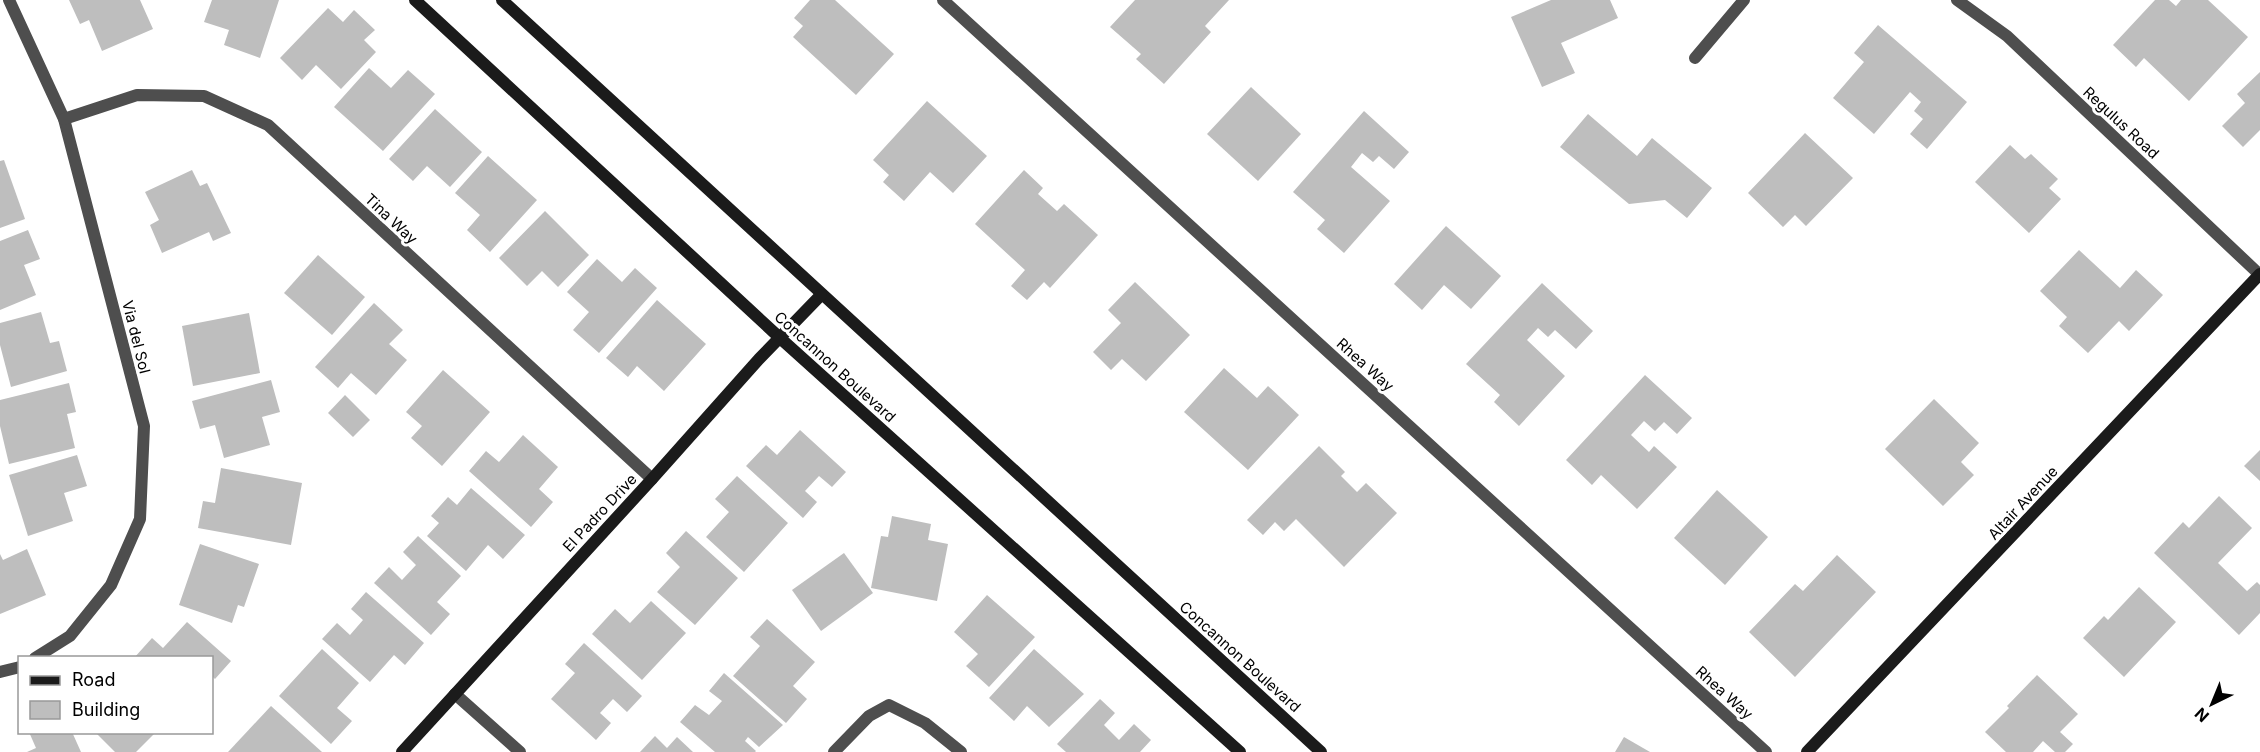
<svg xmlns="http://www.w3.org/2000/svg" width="2260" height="752" font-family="Inter,sans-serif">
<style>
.building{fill:#bebebe}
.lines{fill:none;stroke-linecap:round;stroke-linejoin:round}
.street{stroke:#4e4e4e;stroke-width:12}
.secondary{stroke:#1b1b1b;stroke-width:12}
.labels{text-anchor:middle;stroke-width:6;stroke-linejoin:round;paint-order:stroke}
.street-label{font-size:15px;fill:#000;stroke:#fff}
</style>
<rect width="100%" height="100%" fill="#fff"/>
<g class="building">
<polygon points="69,0 140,0 153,29 102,51 89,20 80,24"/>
<polygon points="212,0 279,0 260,58 224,45 229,30 204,22"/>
<polygon points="810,0 835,0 894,54 856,95 793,37 803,26 794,18"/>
<polygon points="1135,0 1229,0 1205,26 1211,32 1164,84 1136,59 1141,54 1110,27"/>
<polygon points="1551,0 1610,0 1618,18 1561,43 1575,73 1542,87 1511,17"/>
<polygon points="2155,0 2169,0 2176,6 2181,0 2208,0 2248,37 2189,101 2144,58 2136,67 2113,45"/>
<polygon points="328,8 343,22 354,10 375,30 364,40 376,52 341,89 316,65 302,80 280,58"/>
<polygon points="1878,25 1967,102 1927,149 1910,134 1923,119 1914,111 1921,102 1910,92 1874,134 1833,98 1864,62 1854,53"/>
<polygon points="369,68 391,88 408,70 435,94 383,151 334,107"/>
<polygon points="2260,72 2260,130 2243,147 2222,126 2245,103 2237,94"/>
<polygon points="1251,87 1301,134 1258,181 1207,134"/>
<polygon points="927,101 987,156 953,193 930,172 904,201 883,182 889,175 873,160"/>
<polygon points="435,109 482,152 450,187 427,166 413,181 389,159"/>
<polygon points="1364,111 1409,152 1394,169 1379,156 1373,162 1362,153 1351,167 1390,201 1344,253 1317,229 1325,220 1293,192"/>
<polygon points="1588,114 1637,156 1652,138 1712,188 1687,218 1665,200 1629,204 1560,147"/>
<polygon points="1805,133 1853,178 1806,226 1795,215 1783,227 1748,193"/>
<polygon points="2010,145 2025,159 2031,154 2058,179 2049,188 2061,199 2029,233 1975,182"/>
<polygon points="488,156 537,200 490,252 467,230 480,215 455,193"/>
<polygon points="4,160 25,219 0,228 0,161"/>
<polygon points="192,170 200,186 207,183 231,233 213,241 209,232 162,253 150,225 159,220 145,192"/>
<polygon points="1024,170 1043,188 1038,194 1057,211 1064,204 1098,235 1050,288 1044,282 1027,300 1011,286 1025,270 975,224"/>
<polygon points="545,211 589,255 558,287 542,271 527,286 499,258"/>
<polygon points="1446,226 1501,276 1471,309 1444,285 1422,310 1394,284"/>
<polygon points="28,230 40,259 24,265 36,295 0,310 0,241"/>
<polygon points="2079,250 2120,288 2136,270 2163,295 2129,331 2119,321 2088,353 2059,326 2067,317 2040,291"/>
<polygon points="318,255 365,297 332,335 284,293"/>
<polygon points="597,259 622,282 635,268 657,288 599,353 573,330 589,312 567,292"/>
<polygon points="1135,282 1190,335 1146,381 1122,359 1111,370 1093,352 1121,323 1108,310"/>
<polygon points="1542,283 1593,331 1576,349 1555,330 1548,337 1538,328 1527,340 1565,376 1519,426 1494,402 1500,395 1466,364"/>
<polygon points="657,300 706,344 664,391 637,366 628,377 606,358"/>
<polygon points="374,303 403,330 389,344 407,360 376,395 351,373 338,388 315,367"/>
<polygon points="41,312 50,343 59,341 67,371 11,387 0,345 0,323"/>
<polygon points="249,313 260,373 193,386 182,326"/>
<polygon points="1224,368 1257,398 1268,386 1299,415 1248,470 1184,412"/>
<polygon points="443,370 490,412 442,466 411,438 422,426 406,412"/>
<polygon points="1645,375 1692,418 1677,434 1664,422 1655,431 1644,421 1631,435 1649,452 1654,446 1677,467 1637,509 1601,475 1592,485 1566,460"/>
<polygon points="271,380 280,412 262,417 270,445 224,458 215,425 200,429 192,401"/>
<polygon points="69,383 76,412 67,414 75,448 9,464 0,426 0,400"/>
<polygon points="345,395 370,420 353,437 328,413"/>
<polygon points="1934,399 1979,443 1961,462 1974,475 1943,506 1885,449"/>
<polygon points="800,430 846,472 832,487 819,476 805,491 817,502 803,518 746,466 766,445 777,455"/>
<polygon points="523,435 558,467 539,489 553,502 531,527 469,471 486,451 499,462"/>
<polygon points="1319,446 1345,472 1341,476 1357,492 1366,483 1397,513 1344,567 1296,519 1284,531 1275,522 1263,535 1247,520"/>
<polygon points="2260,450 2260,481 2244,466"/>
<polygon points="77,455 87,486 64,493 73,521 28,536 9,475"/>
<polygon points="221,468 302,483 291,545 198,528 203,501 215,503"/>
<polygon points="737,476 788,523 744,572 706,537 729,512 715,499"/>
<polygon points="471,488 525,535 503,559 488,545 466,571 427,536 439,523 431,516 448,497 457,505"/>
<polygon points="1717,490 1768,537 1725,585 1674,538"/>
<polygon points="2219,496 2252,528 2218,563 2247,591 2257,582 2260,585 2260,613 2239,635 2154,553 2183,522 2189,528"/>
<polygon points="892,516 931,524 928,540 948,544 937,601 871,588 881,536 888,537"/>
<polygon points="686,531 738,578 695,625 657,592 680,567 666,553"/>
<polygon points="418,536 461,576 437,602 450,614 431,635 374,583 389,567 402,580 416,565 403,552"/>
<polygon points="200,544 259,564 244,607 238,605 232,623 179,605"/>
<polygon points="27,549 46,595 0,614 0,554 3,560"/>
<polygon points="844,553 873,593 821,631 792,590"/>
<polygon points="1837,555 1876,592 1795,677 1749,632 1795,584 1803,591"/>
<polygon points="2139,587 2176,622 2124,677 2083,638 2104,616 2108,620"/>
<polygon points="366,592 424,643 405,665 394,655 370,682 322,639 337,623 350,635 363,620 351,609"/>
<polygon points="987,595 1035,637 989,687 966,666 978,654 954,632"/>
<polygon points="651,601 686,633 642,680 592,634 615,609 630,623"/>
<polygon points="767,619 815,662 793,686 807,699 786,723 733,676 760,646 750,637"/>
<polygon points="187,622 231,661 215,679 212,676 212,658 134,658 152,638 163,648"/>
<polygon points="584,643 642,696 627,712 613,699 600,713 611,723 596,740 551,699 575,673 565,664"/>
<polygon points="322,649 359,683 337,708 352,721 331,744 279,696"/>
<polygon points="1034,649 1084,694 1049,727 1027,706 1014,721 989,698"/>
<polygon points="724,673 783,725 759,747 748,737 745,741 756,751 755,752 715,752 680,722 695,705 709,715 722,701 709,691"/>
<polygon points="2037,675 2078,714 2060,732 2073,744 2065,752 2055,752 2043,741 2033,752 2006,752 1985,732 2009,708 2007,706"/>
<polygon points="1100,699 1115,713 1104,725 1119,740 1134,724 1151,740 1140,752 1066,752 1057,744"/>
<polygon points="271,706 322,752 228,752"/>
<polygon points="29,732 72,732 81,752 27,752 36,748"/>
<polygon points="95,732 156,732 136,752 115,752"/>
<polygon points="655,736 667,748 677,737 693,752 640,752"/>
<polygon points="1624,737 1650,752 1615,752"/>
</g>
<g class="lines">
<g class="street">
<polyline points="9,0 64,119 144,426 140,519 111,585 70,636 35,658"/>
<polyline points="943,0 1766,752"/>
<polyline points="1957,0 2007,36 2259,274"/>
<polyline points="1695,58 1744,0"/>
<polyline points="64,119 137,95 204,96 268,125 652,479"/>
<polyline points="0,672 20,667"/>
<polyline points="455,694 520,752"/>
<polyline points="834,752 869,716 889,705 925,723 961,752"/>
</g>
<g class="secondary">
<polyline points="415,0 780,338 1240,752"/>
<polyline points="502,0 1321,752"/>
<polyline points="402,752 652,479 759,359 821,295"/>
<polyline points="1807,752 2260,274"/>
</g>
</g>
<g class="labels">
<g class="street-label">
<text transform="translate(2121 123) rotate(43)" y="5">Regulus Road</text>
<text transform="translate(391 219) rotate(43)" y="5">Tina Way</text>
<text transform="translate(136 337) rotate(76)" y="5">Via del Sol</text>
<text transform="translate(1365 365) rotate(42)" y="5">Rhea Way</text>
<text transform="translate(835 367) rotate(42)" y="5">Concannon Boulevard</text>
<text transform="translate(2023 503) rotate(-47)" y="5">Altair Avenue</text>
<text transform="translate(600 513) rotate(-47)" y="5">El Padro Drive</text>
<text transform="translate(1240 657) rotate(42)" y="5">Concannon Boulevard</text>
<text transform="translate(1724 693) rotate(42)" y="5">Rhea Way</text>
</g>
</g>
<rect x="18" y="656" width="195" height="78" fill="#ffffff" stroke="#999999" stroke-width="1.5"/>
<rect x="30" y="676" width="30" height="9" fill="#1b1b1b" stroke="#999999" stroke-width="1.5"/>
<text x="72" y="686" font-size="18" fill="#000000">Road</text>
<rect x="30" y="701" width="30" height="18" fill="#bebebe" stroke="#999999" stroke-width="1.5"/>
<text x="72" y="716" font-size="18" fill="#000000">Building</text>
<g transform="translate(2212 704) rotate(223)" stroke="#ffffff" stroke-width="4.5" paint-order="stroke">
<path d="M0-4.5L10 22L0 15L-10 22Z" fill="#000000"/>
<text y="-9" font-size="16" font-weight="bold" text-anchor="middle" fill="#000000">N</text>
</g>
</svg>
